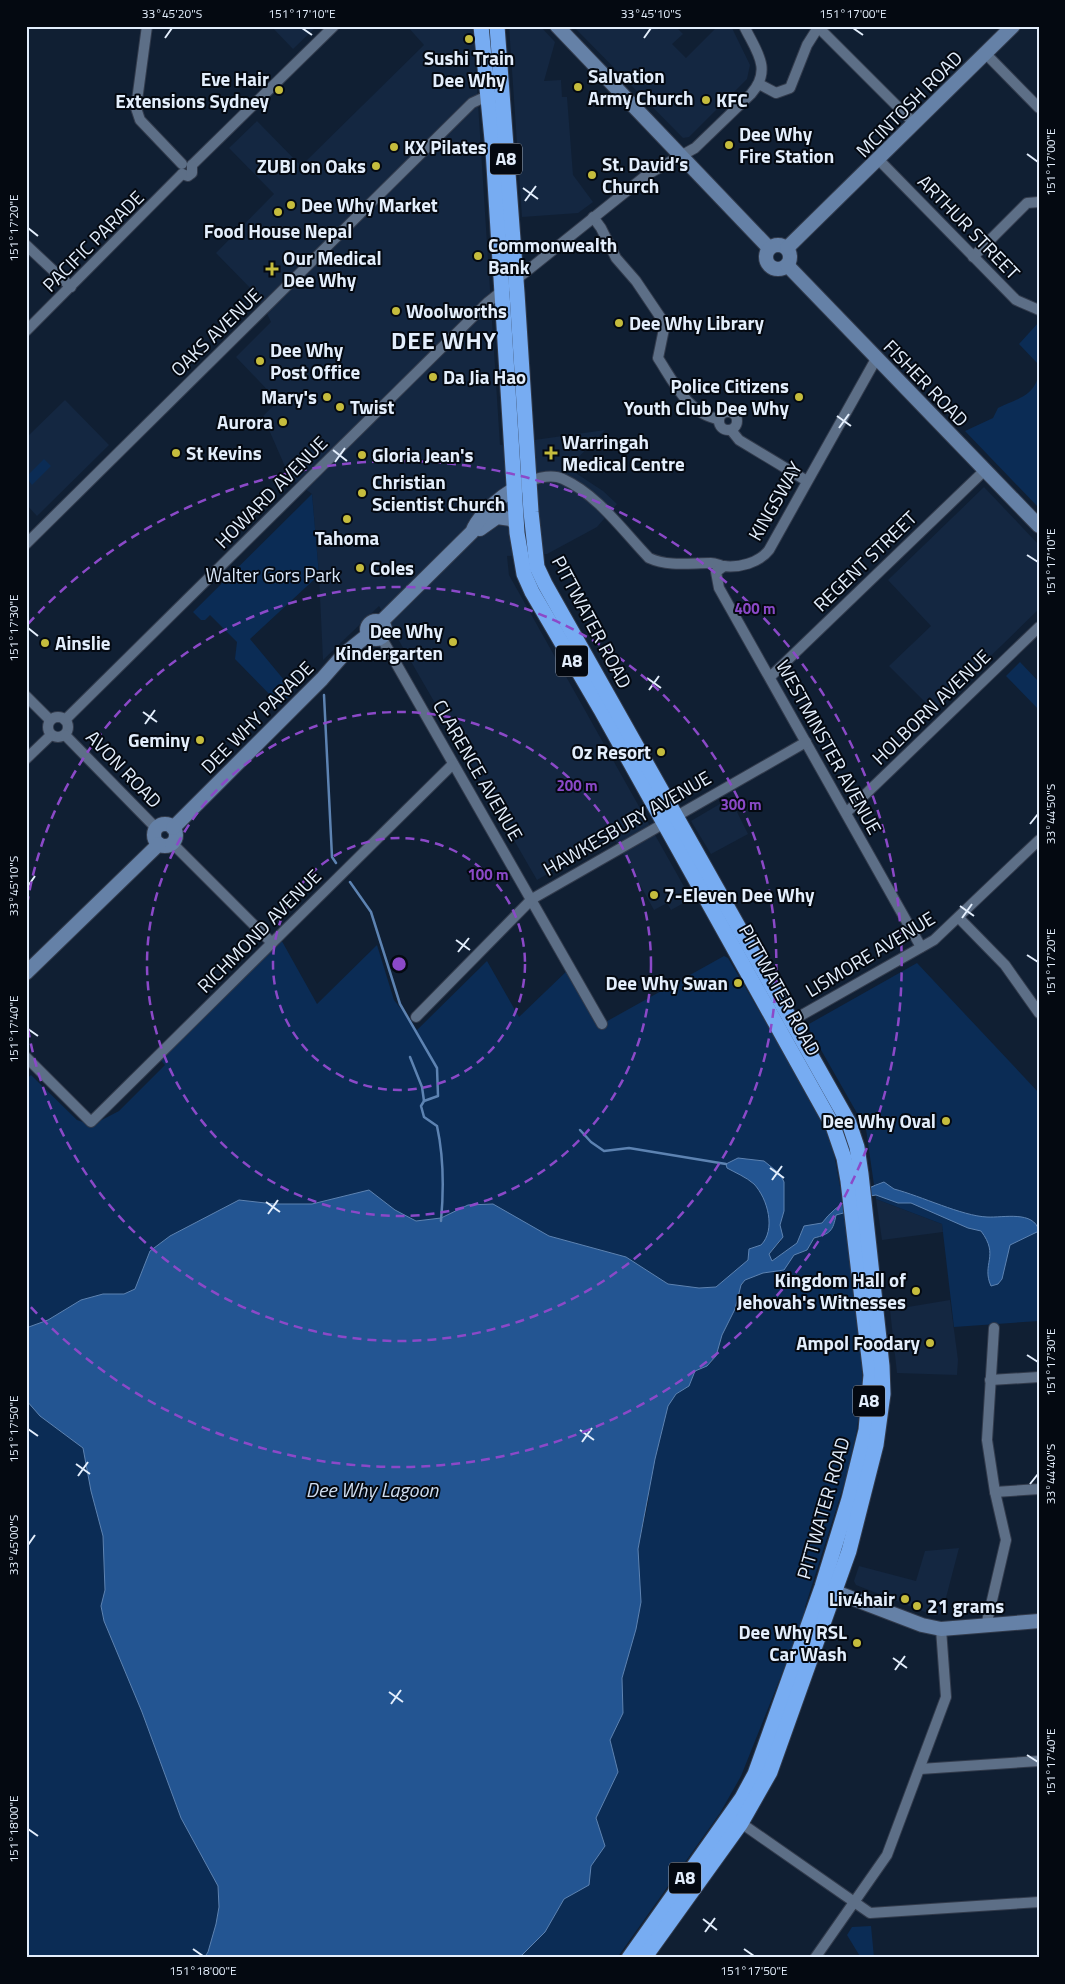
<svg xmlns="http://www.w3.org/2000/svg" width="1065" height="1984" font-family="'Titillium Web',sans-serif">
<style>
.built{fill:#142741}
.green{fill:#0b2c55}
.water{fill:#235592;stroke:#5d83b2}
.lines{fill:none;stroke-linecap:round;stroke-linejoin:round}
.stream{stroke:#5d83b2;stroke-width:2.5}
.street-casing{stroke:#323b4c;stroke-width:12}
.secondary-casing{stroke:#323b4c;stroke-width:16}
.highway-casing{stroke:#323b4c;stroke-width:17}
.street{stroke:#5d6f87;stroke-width:10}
.secondary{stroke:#6581a7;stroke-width:14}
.highway{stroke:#77acf2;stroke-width:15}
.ticks{fill:none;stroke:#e3eefc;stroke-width:2}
.ring{fill:none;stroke:#8b49c8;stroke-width:2.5;stroke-dasharray:9 6}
.poi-dot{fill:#c5bc3d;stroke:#040911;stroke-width:2}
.labels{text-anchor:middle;stroke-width:4;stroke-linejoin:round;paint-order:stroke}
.shield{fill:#040911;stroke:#a0a9b6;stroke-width:1}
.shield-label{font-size:18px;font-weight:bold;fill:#e3eefc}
.poi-label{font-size:19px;font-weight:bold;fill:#e3eefc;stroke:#040911;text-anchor:start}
.street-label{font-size:19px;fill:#e3eefc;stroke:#040911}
.park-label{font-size:19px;fill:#d7e5f7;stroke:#040911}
.water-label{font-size:20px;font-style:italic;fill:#cfddef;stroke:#040911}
.district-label{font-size:24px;font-weight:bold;letter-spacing:1px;fill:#e3eefc;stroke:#040911}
.centre{fill:#8b49c8;stroke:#040911;stroke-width:2.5}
.ring-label{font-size:15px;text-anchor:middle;font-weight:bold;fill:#8b49c8;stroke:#040911;stroke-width:4;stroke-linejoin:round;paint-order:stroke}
.neatline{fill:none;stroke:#e3eefc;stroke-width:2}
.ticks-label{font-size:12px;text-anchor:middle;fill:#e3eefc}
</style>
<rect width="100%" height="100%" fill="#101f33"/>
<g class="built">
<polygon points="271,26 317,26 293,49"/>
<polygon points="407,26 473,26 500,445 605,430 568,468 603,491 617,504 597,527 547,554 507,556 509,575 691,899 671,910 667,903 654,910 613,836 537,880 379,606 323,660 319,575 312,494 290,478 263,416 278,401 236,357 271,322 259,297 216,253 274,194 229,148 257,121 301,166 424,45"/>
<polygon points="509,26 540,26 555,42 544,81 561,80 562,97 567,97 573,175 593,202 578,213 522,217"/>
<polygon points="573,26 655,26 659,30 663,26 675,26 683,34 672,44 686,58 718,26 731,26 750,65 747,79 689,137 683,138"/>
<polygon points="65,400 109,445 37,516 26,504 26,438"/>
<polygon points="984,487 1039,545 1039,609 934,711 889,666 931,626 888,580"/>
<polygon points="730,798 748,834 711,854 691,821"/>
<polygon points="876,1199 942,1224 943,1232 882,1240"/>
<polygon points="950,1300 958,1360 957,1375 897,1373 890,1310"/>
<polygon points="959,1548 942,1613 935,1616 856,1585 854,1581 859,1566 916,1581 925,1551"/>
</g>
<g class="green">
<polygon points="1039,322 1039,365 1019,344"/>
<path d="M1039 370V506L1038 507 965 431 993 418 998 408C1018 398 1037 396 1039 370Z"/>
<polygon points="44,459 51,466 32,485 26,477"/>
<polygon points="312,494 319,575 250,639 294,692 280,705 235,659 237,642 210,615 205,620 201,620 193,612"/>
<polygon points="1020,662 1039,682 1039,710 1006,676"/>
<path d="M279 936 317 1004 377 945 394 1000 417 1030 487 961 519 1017 570 968 602 1024 724 956 728 958 821 1116 832 1143 843 1203 836 1207 822 1223 804 1226 797 1243 772 1261 769 1254 781 1241 780 1225 784 1211V1194L764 1161 741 1158 727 1168C736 1173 746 1177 754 1184 769 1199 782 1244 751 1248L748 1260 716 1287 699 1288 668 1284 626 1257 549 1236 488 1206 468 1205 441 1218 416 1221 395 1210 369 1190 312 1204H274L239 1200 170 1236 150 1251 135 1289 124 1294H103L81 1300 48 1320 26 1328V1079L31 1075 77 1120 92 1125 119 1111 165 1065 157 1056Z"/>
<polygon points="917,963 1039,1093 1039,1321 954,1327 942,1224 876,1199 866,1129 808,1027 809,1024"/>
<path d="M844 1213 862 1357V1391L857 1429 848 1472 805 1607V1616L741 1776 720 1813 617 1958H518L542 1935 564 1899 587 1886 591 1866 605 1846 596 1818 618 1772 610 1740 623 1713 622 1678 636 1629 641 1602 638 1549 648 1503 652 1470 668 1406 676 1394 689 1386 695 1371 711 1363 716 1356 722 1335 735 1309 741 1286 745 1280 763 1273 784 1269 794 1255 807 1250 814 1238C828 1234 833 1230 836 1215Z"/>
<polygon points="26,1400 40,1416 83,1448 91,1491 103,1536 105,1590 101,1606 104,1621 142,1712 181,1818 218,1886 219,1907 216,1924 208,1952 204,1958 26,1958"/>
<polygon points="871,1926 874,1958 861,1958 847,1935 852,1927"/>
</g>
<path class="water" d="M738 1158 764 1161 780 1174 784 1182V1211L780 1225 783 1237 769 1254 772 1261 797 1243 804 1226 822 1223C837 1203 861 1190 884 1182L894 1189C921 1196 962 1216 987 1217 1003 1218 1034 1210 1039 1231L1010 1245 1002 1279 998 1284 991 1286C981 1264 1000 1256 981 1231L968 1228 911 1203H898L876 1195 870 1196 847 1212 836 1215C833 1231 830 1234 814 1238L807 1250 794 1255 784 1270 763 1273 745 1280 741 1285 735 1309 722 1335 716 1356 707 1366 695 1371 689 1386 676 1394 668 1406 655 1459 638 1549 641 1602 636 1629 622 1678 623 1713 610 1740 618 1772 596 1818 605 1846 591 1866 589 1885 564 1899 545 1932 522 1955 518 1958H204L208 1952 216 1924 219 1907 218 1886 181 1818 142 1712 104 1621 101 1606 105 1590 103 1536 91 1491 83 1448 40 1416 26 1400V1328L48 1320 81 1300 103 1294H124L135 1289 150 1251 170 1236 239 1200 274 1204H312L369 1190 395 1210 416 1221 441 1218 468 1205 493 1204 549 1236 626 1257 668 1284 699 1288 716 1287 748 1260 749 1249 761 1245C776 1230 768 1199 754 1184 746 1177 736 1173 727 1168L726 1164Z"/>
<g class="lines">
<g class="stream">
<polyline points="324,695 332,857 336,863"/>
<path d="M350 882 371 912 400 1004 437 1068 438 1096 424 1101 421 1106 424 1117 437 1126C444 1158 444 1188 441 1221"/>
<polyline points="410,1057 422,1087 424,1101"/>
<polyline points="580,1130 591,1142 604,1151 629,1148 726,1164"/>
</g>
<g class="street-casing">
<g id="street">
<polyline points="147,26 136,108 140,120 182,164"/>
<polyline points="818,27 915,124"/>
<polyline points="986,54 1039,108"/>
<polyline points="759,84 776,93 790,88 807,45 819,26"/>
<polyline points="879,160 1016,300 1039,310"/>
<polyline points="192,165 334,26"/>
<polyline points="182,174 188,176 192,173 192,165"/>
<path d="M593 217 601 228 616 258 636 281 665 324 658 358C673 381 689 415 719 419"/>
<polyline points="26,245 71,287"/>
<polyline points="973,257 1027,203 1039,202"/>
<polyline points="26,331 182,174"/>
<circle cx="728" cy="421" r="9"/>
<polyline points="731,430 739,440 807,481"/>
<path d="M529 481C540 477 553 474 563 479 598 495 623 531 649 558 669 567 690 563 711 563 715 563 719 565 723 566 739 568 759 563 769 550L876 359"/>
<polyline points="26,544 472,103 487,96 492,96"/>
<polyline points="724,566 716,572 719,588 921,947"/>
<polyline points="381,637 602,1024"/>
<polyline points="770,677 985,470"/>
<polyline points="26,696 50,720"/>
<circle cx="58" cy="727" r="10"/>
<path d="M65 720 487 303 648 174 695 148 751 94C773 69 756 51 744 26"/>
<polyline points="65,735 156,828"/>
<polyline points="26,759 51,735"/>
<polyline points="847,812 1039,627"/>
<polyline points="172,843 272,943"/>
<polyline points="959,918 1005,965 1039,1013"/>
<polyline points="416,1017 532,899 806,742"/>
<polyline points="786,1024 934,940 1039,840"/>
<polyline points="26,1057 91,1122 453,764"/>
<polyline points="990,1380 1039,1377"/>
<polyline points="995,1492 1039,1489"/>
<polyline points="986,1626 1006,1540 995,1492 987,1440 994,1328"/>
<polyline points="920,1769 1039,1761"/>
<polyline points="741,1823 870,1913 1039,1902"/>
<polyline points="815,1958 887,1855 946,1697 941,1629"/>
</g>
</g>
<g class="secondary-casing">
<g id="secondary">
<polyline points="557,26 769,248"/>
<circle cx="778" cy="257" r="12"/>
<polyline points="787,248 1013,26"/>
<polyline points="787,265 1039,526"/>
<polyline points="480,529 497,517 511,519 517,525"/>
<circle cx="376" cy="630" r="9"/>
<path d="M381 622 472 532C480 512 504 494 523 484"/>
<circle cx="165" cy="835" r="11"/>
<polyline points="173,828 322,679 344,654 369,634"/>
<polyline points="26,973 159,844"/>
<polyline points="825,1588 922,1625 941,1629 1039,1621"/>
</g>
</g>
<g class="highway-casing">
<g id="highway">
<polyline points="481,26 493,150 517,533 524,574 532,592 601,710 833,1126 844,1158 848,1181 871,1375 866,1430 849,1499 822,1587 755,1774 742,1798 629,1958"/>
<polyline points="497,26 517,293 531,512 537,567 545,584 849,1123 857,1147 861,1174 882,1366 883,1394 876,1445 849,1551 770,1772 741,1823 644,1958"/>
</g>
</g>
<use href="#street" class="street"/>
<use href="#secondary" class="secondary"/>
<use href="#highway" class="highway"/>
</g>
<path class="ticks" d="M302 28 312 35M853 28 863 35M165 38 172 28M644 38 651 28M1027 154 1038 162M523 188 538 199M525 201 536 186M28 228 38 236M837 416 851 426M839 428 849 414M333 450 347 461M335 462 345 448M1027 555 1038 562M28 628 38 636M647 678 661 688M649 690 659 676M143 712 157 722M145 724 155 710M1030 824 1038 814M28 886 35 876M960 906 974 916M962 918 972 904M456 940 470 950M458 952 469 938M1027 955 1038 962M28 1029 38 1036M770 1168 784 1178M772 1180 782 1166M266 1202 280 1212M268 1214 278 1200M1027 1355 1038 1362M28 1429 38 1436M580 1430 594 1440M582 1442 592 1428M76 1464 90 1474M78 1476 88 1462M1030 1484 1038 1474M28 1545 35 1535M893 1658 907 1668M895 1670 905 1656M389 1692 403 1702M391 1704 401 1690M1027 1755 1038 1762M28 1829 38 1836M703 1919 717 1930M705 1932 715 1918M193 1949 203 1956M744 1949 754 1956"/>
<g class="ring">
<circle cx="399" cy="964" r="126"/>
<circle cx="399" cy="964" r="252"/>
<path d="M27 905A377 377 0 1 1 27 1023"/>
<path d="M28 624A503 503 0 1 1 28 1304"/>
</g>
<g class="poi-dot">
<circle cx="469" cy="39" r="5"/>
<circle cx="578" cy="87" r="5"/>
<circle cx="279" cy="90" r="5"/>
<circle cx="706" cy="100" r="5"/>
<circle cx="729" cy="145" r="5"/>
<circle cx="394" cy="147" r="5"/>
<circle cx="376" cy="166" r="5"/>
<circle cx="592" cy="175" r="5"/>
<circle cx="291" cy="205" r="5"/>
<circle cx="278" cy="212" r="5"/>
<circle cx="478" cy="256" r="5"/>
<path d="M269.5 261.5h5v5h5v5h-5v5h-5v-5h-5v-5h5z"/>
<circle cx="396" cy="311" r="5"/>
<circle cx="619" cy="323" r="5"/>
<circle cx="260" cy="361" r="5"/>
<circle cx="433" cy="377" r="5"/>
<circle cx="327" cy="397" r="5"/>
<circle cx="799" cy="397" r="5"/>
<circle cx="340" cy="407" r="5"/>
<circle cx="283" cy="422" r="5"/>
<circle cx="176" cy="453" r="5"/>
<path d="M548.5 445.5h5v5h5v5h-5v5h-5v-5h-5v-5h5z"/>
<circle cx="362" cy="455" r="5"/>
<circle cx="362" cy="493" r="5"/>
<circle cx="347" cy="519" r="5"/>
<circle cx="360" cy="568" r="5"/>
<circle cx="453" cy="642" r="5"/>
<circle cx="45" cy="643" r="5"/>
<circle cx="200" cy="740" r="5"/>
<circle cx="661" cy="752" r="5"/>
<circle cx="654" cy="895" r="5"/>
<circle cx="738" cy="983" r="5"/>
<circle cx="946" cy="1121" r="5"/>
<circle cx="916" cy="1291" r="5"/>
<circle cx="930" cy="1343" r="5"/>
<circle cx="905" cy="1599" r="5"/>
<circle cx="917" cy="1606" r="5"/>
<circle cx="857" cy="1643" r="5"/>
</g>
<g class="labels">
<g class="shield">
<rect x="490" y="143.5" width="32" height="31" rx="4"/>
<rect x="556" y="645.5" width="32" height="31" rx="4"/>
<rect x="853" y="1385.5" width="32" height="31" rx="4"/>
<rect x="669" y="1862.5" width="32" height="31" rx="4"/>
</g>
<g class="shield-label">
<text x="506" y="165">A8</text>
<text x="572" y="667">A8</text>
<text x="869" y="1407">A8</text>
<text x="685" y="1884">A8</text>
</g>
<g class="poi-label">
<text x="469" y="65" text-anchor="middle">Sushi Train<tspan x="469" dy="22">Dee Why</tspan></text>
<text x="588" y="83">Salvation<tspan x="588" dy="22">Army Church</tspan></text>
<text x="269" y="86" text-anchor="end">Eve Hair<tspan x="269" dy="22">Extensions Sydney</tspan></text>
<text x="716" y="107">KFC</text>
<text x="739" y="141">Dee Why<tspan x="739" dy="22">Fire Station</tspan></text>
<text x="404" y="154">KX Pilates</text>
<text x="602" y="171">St. David’s<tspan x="602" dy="22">Church</tspan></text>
<text x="366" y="173" text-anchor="end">ZUBI on Oaks</text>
<text x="301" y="212">Dee Why Market</text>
<text x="278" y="238" text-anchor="middle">Food House Nepal</text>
<text x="488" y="252">Commonwealth<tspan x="488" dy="22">Bank</tspan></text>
<text x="283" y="265">Our Medical<tspan x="283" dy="22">Dee Why</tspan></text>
<text x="406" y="318">Woolworths</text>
<text x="629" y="330">Dee Why Library</text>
<text x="270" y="357">Dee Why<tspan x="270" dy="22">Post Office</tspan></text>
<text x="443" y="384">Da Jia Hao</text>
<text x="789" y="393" text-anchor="end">Police Citizens<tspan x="789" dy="22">Youth Club Dee Why</tspan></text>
<text x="317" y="404" text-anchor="end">Mary's</text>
<text x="350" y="414">Twist</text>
<text x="273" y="429" text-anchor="end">Aurora</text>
<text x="562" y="449">Warringah<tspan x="562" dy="22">Medical Centre</tspan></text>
<text x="186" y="460">St Kevins</text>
<text x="372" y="462">Gloria Jean's</text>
<text x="372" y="489">Christian<tspan x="372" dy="22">Scientist Church</tspan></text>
<text x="347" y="545" text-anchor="middle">Tahoma</text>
<text x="370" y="575">Coles</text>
<text x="443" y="638" text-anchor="end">Dee Why<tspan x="443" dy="22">Kindergarten</tspan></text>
<text x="55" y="650">Ainslie</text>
<text x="190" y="747" text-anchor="end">Geminy</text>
<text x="651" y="759" text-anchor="end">Oz Resort</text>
<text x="664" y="902">7-Eleven Dee Why</text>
<text x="728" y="990" text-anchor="end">Dee Why Swan</text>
<text x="936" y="1128" text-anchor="end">Dee Why Oval</text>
<text x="906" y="1287" text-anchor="end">Kingdom Hall of<tspan x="906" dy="22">Jehovah's Witnesses</tspan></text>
<text x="920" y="1350" text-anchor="end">Ampol Foodary</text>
<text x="895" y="1606" text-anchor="end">Liv4hair</text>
<text x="927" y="1613">21 grams</text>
<text x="847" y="1639" text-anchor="end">Dee Why RSL<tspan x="847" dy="22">Car Wash</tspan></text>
</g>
<g class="street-label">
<text transform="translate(909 104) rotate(-45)" y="7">MCINTOSH ROAD</text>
<text transform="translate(969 227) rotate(46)" y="7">ARTHUR STREET</text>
<text transform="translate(93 241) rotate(-45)" y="7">PACIFIC PARADE</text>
<text transform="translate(216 332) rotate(-44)" y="7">OAKS AVENUE</text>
<text transform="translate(926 383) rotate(46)" y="7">FISHER ROAD</text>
<text transform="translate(271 492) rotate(-45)" y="7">HOWARD AVENUE</text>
<text transform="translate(775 501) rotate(-60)" y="7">KINGSWAY</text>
<text transform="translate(865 561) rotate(-44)" y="7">REGENT STREET</text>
<text transform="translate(592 622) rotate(62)" y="7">PITTWATER ROAD</text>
<text transform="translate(931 707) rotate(-44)" y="7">HOLBORN AVENUE</text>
<text transform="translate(257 717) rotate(-45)" y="7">DEE WHY PARADE</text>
<text transform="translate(829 747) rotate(61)" y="7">WESTMINSTER AVENUE</text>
<text transform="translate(124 769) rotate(46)" y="7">AVON ROAD</text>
<text transform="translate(478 770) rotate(60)" y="7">CLARENCE AVENUE</text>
<text transform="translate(627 823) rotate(-30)" y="7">HAWKESBURY AVENUE</text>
<text transform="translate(259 931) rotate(-45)" y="7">RICHMOND AVENUE</text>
<text transform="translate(870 954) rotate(-31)" y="7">LISMORE AVENUE</text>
<text transform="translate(780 990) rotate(61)" y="7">PITTWATER ROAD</text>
<text transform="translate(823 1508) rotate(-74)" y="7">PITTWATER ROAD</text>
</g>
<g class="park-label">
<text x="273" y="582">Walter Gors Park</text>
</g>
<g class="water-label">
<text x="372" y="1497">Dee Why Lagoon</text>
</g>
<g class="district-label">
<text x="444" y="349">DEE WHY</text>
</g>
</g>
<circle cx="399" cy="964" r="8" class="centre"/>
<g class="ring-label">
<text x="755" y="614">400 m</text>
<text x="577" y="791">200 m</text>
<text x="741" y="810">300 m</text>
<text x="488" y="880">100 m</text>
</g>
<rect width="1065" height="1984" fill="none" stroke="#040911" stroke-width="55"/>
<rect x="28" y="28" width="1010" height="1928" class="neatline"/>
<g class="ticks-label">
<text x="172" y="18">33°45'20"S</text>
<text x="302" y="18">151°17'10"E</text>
<text x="651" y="18">33°45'10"S</text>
<text x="853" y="18">151°17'00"E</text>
<text transform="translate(1051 162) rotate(-90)" y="4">151°17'00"E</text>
<text transform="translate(14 228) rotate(-90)" y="4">151°17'20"E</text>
<text transform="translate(1051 562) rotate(-90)" y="4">151°17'10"E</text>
<text transform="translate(14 628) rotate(-90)" y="4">151°17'30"E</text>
<text transform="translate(1051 814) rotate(-90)" y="4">33°44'50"S</text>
<text transform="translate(14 886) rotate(-90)" y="4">33°45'10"S</text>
<text transform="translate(1051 962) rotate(-90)" y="4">151°17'20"E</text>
<text transform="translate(14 1029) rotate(-90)" y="4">151°17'40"E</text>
<text transform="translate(1051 1362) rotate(-90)" y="4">151°17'30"E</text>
<text transform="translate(14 1429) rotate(-90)" y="4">151°17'50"E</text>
<text transform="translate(1051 1474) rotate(-90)" y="4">33°44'40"S</text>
<text transform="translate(14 1545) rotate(-90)" y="4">33°45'00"S</text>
<text transform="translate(1051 1762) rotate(-90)" y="4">151°17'40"E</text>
<text transform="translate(14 1829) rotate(-90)" y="4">151°18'00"E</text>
<text x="203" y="1975">151°18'00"E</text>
<text x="754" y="1975">151°17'50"E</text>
</g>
</svg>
